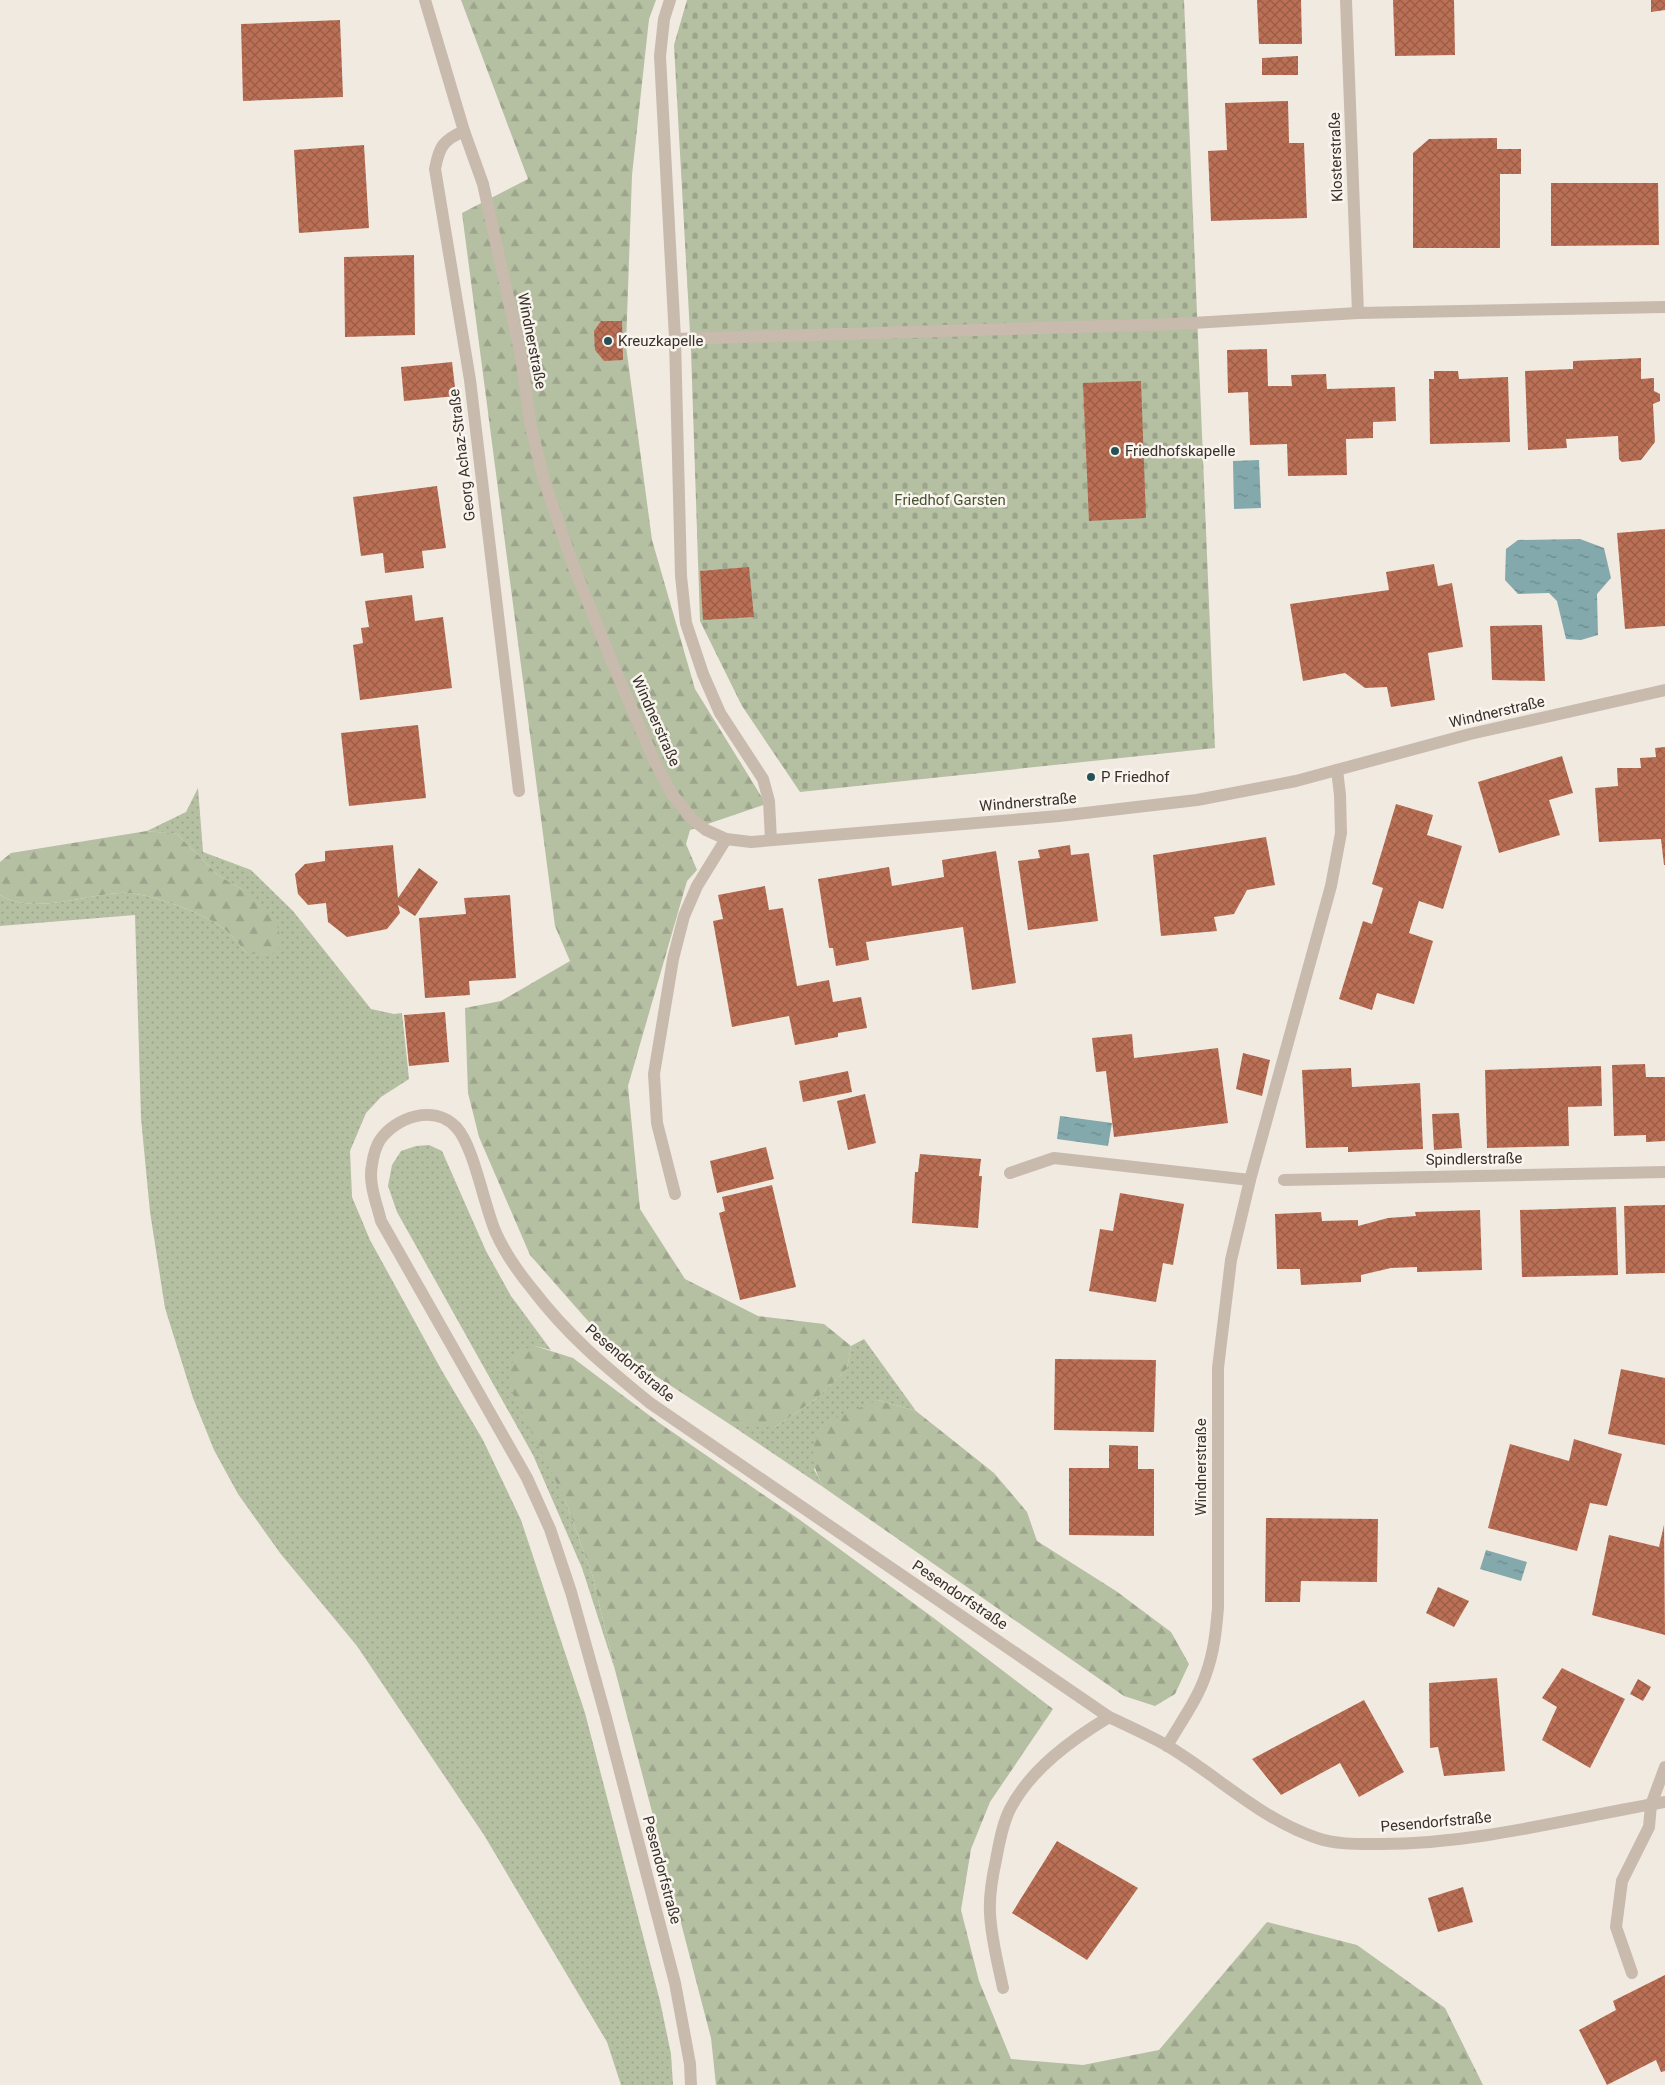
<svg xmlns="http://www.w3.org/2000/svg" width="1665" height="2085" font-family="Roboto,sans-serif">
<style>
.grass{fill:url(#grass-dots)}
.forest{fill:url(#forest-firs)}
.cemetery{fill:url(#cemetery-stones)}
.water{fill:url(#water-ripples)}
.building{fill:url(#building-cross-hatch)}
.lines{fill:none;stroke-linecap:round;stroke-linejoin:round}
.service{stroke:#c9baae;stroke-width:12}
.minor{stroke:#c9baae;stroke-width:12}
.poi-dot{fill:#255256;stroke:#f9f4ed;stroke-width:2}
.labels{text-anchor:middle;stroke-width:5;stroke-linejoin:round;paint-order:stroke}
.street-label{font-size:15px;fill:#38302b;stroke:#f9f4ed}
.poi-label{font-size:15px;fill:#38302b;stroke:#f9f4ed;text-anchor:start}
.park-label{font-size:15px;fill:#475431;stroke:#f9f4ed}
</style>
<defs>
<pattern id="grass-dots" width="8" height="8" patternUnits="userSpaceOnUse" patternTransform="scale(1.25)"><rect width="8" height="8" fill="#b5bfa2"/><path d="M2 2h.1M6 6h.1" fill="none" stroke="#9ca48c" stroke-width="1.8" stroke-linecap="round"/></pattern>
<pattern id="forest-firs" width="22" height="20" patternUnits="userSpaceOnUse" patternTransform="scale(1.25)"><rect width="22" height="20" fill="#b5bfa2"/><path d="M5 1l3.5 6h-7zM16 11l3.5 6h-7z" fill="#9ca48c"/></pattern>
<pattern id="cemetery-stones" width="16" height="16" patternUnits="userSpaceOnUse" patternTransform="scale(1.25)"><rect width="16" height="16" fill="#b5bfa2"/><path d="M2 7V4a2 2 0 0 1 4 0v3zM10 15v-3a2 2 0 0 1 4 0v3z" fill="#9ca48c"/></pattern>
<pattern id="water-ripples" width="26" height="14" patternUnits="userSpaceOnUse" patternTransform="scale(1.25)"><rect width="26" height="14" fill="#83a9ac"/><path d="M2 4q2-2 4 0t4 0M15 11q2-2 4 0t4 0" fill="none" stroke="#6c8a8c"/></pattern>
<pattern id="building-cross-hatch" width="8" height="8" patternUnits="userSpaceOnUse" patternTransform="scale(1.25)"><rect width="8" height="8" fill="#bb7056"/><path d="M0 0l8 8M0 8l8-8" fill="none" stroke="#995c47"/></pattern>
</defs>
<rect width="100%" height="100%" fill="#f1eae1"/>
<g class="grass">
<path d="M198 788 203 852 251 870 293 911 371 1009 394 1014 402 1013 409 1079 381 1097 366 1113 350 1151 352 1197 370 1240 442 1371 483 1440 521 1520 585 1713 660 2001 671 2054 673 2085H621L607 2042 484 1835 357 1646 280 1553 238 1494 214 1450 193 1398 165 1308 150 1212 141 1118 135 915 0 926V895C32 915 84 895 120 893 144 891 200 912 220 926 230 932 238 944 247 953L243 890 218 875 177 834 147 831 186 812Z"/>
<polygon points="429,1145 442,1151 486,1251 511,1296 551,1350 535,1346 565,1500 592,1574 615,1670 582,1568 533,1455 397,1212 388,1186 392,1165 401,1151 416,1146"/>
<polygon points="864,1339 916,1411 878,1400 814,1469 823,1487 734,1427 775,1427 816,1399 847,1369 851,1346"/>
</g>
<g class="forest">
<polygon points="461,0 656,0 649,19 632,175 626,346 652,540 695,689 766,804 690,830 686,844 697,870 687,881 628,1086 640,1209 685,1279 758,1316 824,1324 851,1346 847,1369 816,1399 775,1427 734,1427 610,1346 530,1255 479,1137 468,1093 465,1008 501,1001 570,961 555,926 462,213 528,179"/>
<path d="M147 831 177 834 218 875 243 890 276 921 282 944 271 955 247 953C238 944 230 932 220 926 200 912 144 891 120 893 84 895 32 915 0 895V862L11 853Z"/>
<polygon points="535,1346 573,1358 658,1422 800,1520 935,1619 1053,1709 990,1802 971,1849 961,1910 979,1981 1011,2059 1083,2065 1159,2050 1267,1922 1357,1945 1445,2008 1483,2085 716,2085 711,2038 615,1670 592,1574 565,1500 512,1392 510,1367 519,1351"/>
<path d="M878 1400 916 1411 994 1473 1027 1512 1037 1541 1116 1591 1171 1632 1189 1664 1175 1694 1155 1706 1124 1696 823 1487C810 1461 810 1450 822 1424Z"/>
</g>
<polygon class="cemetery" points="687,0 1184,0 1215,748 800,792 742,706 700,621 691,351 674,45"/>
<g class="water">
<polygon points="1259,460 1261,508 1234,509 1233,461"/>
<polygon points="1580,539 1604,548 1611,578 1597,594 1598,635 1581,640 1566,639 1557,601 1549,593 1518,594 1505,580 1506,549 1518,540"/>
<polygon points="1060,1116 1112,1123 1108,1146 1057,1139"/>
<polygon points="1486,1550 1527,1562 1521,1581 1480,1569"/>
</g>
<g class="building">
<polygon points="1257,0 1301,0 1302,44 1259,44"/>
<polygon points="1393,0 1454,0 1455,55 1395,56"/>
<polygon points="1651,0 1665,0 1665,10 1651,12"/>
<polygon points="340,20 343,97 243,101 241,24"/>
<polygon points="1298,56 1298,75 1262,75 1262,58"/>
<polygon points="1288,101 1289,143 1304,143 1307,218 1211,221 1208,151 1227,150 1225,103"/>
<polygon points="1497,138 1497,149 1521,149 1521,174 1500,174 1500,248 1413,248 1413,153 1429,139"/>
<polygon points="364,145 369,228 299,233 294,150"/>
<polygon points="1551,183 1658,183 1659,245 1551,246"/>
<polygon points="414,255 415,335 345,337 344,257"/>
<polygon points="601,321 622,321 623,360 604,361 595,350 594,331"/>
<polygon points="1267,349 1268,386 1292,386 1291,375 1326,374 1327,389 1395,387 1396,421 1373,422 1373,438 1346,439 1347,475 1288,476 1287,444 1250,445 1248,392 1228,393 1227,350"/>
<polygon points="1641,358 1641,379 1654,378 1654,391 1660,394 1660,401 1653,404 1655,442 1641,460 1622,462 1619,459 1618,436 1566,439 1567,448 1528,450 1525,371 1573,369 1573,361"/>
<polygon points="452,362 456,396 404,401 401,367"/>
<polygon points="1434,371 1458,371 1459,379 1508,377 1510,442 1430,444 1429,379 1434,379"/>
<polygon points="1141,381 1146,518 1089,521 1083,383"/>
<polygon points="437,486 446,548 422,551 424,568 385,573 383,553 361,556 353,497"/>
<polygon points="1665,529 1665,626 1625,629 1617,533"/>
<polygon points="1434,564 1438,586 1452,583 1463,647 1428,653 1435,700 1391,707 1387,687 1365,688 1345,673 1303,681 1290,604 1389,590 1386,572"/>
<polygon points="749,567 754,617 703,620 700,571"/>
<polygon points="412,595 415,621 443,617 452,688 360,700 353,645 363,643 361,628 369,627 365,601"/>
<polygon points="1542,625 1545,681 1492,680 1490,626"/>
<polygon points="418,725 426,798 349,806 341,733"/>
<polygon points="1665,747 1665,865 1664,865 1661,839 1599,842 1595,788 1618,786 1617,768 1641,768 1640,758 1656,757 1655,748"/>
<polygon points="1562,756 1573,793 1549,800 1560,835 1499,853 1478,782"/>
<polygon points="1396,804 1433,815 1427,835 1462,846 1443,909 1419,901 1409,933 1433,941 1414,1004 1377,993 1372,1010 1339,999 1363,921 1372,924 1377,908 1383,888 1372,884"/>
<polygon points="1266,837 1275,885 1247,890 1234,914 1214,917 1217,931 1161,936 1153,855"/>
<polygon points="393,845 398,898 419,868 438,882 415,916 398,905 400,913 387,929 347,937 328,922 326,903 308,905 298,894 295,874 305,864 325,861 325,851"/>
<polygon points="1070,845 1071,855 1089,853 1098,921 1028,930 1018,861 1040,858 1038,850"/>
<polygon points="996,851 1016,983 972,990 963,927 866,942 869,960 836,966 833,948 829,948 818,879 889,867 892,886 944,877 942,860"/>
<polygon points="765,886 769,910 783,908 797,986 829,980 833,1002 861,997 867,1028 838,1033 838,1037 795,1045 789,1016 732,1027 713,921 723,919 718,895"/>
<polygon points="510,895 516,978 469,981 470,995 425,998 419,918 466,914 464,898"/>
<polygon points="445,1012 449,1062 409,1066 404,1015"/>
<polygon points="1132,1034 1134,1058 1218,1048 1228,1123 1114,1137 1106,1071 1096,1072 1092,1038"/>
<polygon points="1243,1053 1270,1060 1262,1096 1236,1089"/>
<polygon points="1645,1064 1646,1077 1665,1077 1665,1141 1646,1142 1646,1135 1614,1136 1612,1065"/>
<polygon points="1601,1066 1602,1106 1568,1107 1569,1146 1487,1148 1485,1070"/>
<polygon points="1351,1068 1352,1087 1420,1083 1423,1149 1348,1152 1348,1147 1306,1148 1302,1070"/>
<polygon points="848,1071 852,1092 803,1102 799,1081"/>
<polygon points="865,1094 876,1143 848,1150 837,1101"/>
<polygon points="1459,1113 1462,1148 1434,1150 1432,1114"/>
<polygon points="766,1147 774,1179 717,1193 710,1161"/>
<polygon points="920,1154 981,1159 979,1176 982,1176 978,1228 912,1223 915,1172 918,1172"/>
<polygon points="772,1185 796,1287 740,1300 719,1213 725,1211 722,1197"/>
<polygon points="1120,1193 1184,1204 1173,1265 1163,1263 1156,1302 1089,1291 1100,1229 1113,1231"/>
<polygon points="1665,1205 1665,1273 1626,1274 1624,1206"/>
<polygon points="1616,1207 1618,1275 1522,1277 1520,1210"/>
<polygon points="1480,1210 1482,1270 1417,1272 1417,1267 1391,1268 1361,1275 1361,1282 1301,1285 1300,1269 1277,1269 1275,1214 1321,1212 1322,1221 1358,1220 1358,1226 1388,1218 1416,1216 1415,1212"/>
<polygon points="1055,1359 1156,1360 1154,1432 1054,1430"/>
<polygon points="1621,1369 1665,1378 1665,1445 1608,1434"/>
<polygon points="1574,1439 1622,1454 1607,1506 1590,1503 1577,1551 1488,1528 1510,1444 1569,1461"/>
<polygon points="1109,1445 1138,1446 1138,1469 1154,1469 1154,1536 1069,1535 1069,1468 1109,1468"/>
<polygon points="1266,1518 1378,1519 1377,1582 1301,1581 1300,1602 1265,1602"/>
<polygon points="1664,1525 1665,1635 1592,1615 1609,1535 1659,1547"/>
<polygon points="1438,1587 1469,1601 1454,1627 1426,1613"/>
<polygon points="1562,1668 1625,1699 1590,1768 1542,1740 1557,1707 1542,1698"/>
<polygon points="1497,1678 1505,1771 1444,1776 1438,1747 1430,1748 1429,1683"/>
<polygon points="1638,1679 1651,1687 1643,1701 1630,1694"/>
<polygon points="1364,1700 1404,1772 1359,1797 1340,1763 1281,1795 1252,1759"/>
<polygon points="1057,1841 1138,1888 1087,1960 1012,1913"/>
<polygon points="1463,1887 1473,1922 1438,1932 1428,1898"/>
<polygon points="1665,1975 1665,2071 1661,2072 1656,2060 1607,2085 1579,2030 1616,2010 1613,2001"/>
</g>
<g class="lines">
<g class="service">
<polyline points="670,0 664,19 660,56 675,339 681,576 686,623 703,674 720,713 763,779 769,801 771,840"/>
<polyline points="675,339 1176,324"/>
<polyline points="1010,1173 1054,1158 1250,1180"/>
<polyline points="675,1194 657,1123 654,1074 673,959 684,916 697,886 726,839"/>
<polyline points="1632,1973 1616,1927 1622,1881 1649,1827 1651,1805"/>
<path d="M1003 1988C998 1964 991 1938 990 1913 989 1895 992 1878 996 1860 999 1844 1002 1825 1010 1809 1031 1769 1071 1740 1109 1717"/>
</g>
<g class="minor">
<polyline points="425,0 464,131 483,184 521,356 531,427 544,480 573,565 614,667 654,760 672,794 693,820 706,830 726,839 751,842 1059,816 1197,800 1296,781 1470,734 1665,690"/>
<polyline points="1346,0 1358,313"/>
<path d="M464 131C443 140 439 147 435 169L470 380 519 791"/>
<polyline points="1176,324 1358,313 1665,307"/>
<polyline points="1284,1180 1665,1172"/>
<path d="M1167 1746C1180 1723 1198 1699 1206 1674 1214 1652 1216 1631 1218 1608V1368L1231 1260 1250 1180 1331 886 1341 833 1340 795 1337 770"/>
<polyline points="1651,1805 1665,1767"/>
<path d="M691 2085 690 2064 675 1983 605 1714 571 1592 550 1529 527 1478 381 1221C377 1204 368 1183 372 1165 373 1158 376 1146 380 1140 396 1117 434 1104 456 1127 474 1146 484 1206 496 1233 505 1253 519 1273 533 1290 569 1337 605 1366 650 1403L1109 1717C1128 1726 1148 1735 1166 1745 1217 1775 1260 1819 1317 1838 1337 1845 1360 1844 1381 1844 1477 1844 1571 1818 1665 1802"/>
</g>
</g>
<g class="poi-dot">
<circle cx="608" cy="341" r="5"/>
<circle cx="1115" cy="451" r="5"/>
<circle cx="1091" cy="777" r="5"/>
</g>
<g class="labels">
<g class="street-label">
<text transform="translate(1336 157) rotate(-92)" y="5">Klosterstraße</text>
<text transform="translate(532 341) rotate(79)" y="5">Windnerstraße</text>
<text transform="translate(462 455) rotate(-97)" y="5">Georg Achaz-Straße</text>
<text transform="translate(1497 712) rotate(-13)" y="5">Windnerstraße</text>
<text transform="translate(656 721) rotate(66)" y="5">Windnerstraße</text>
<text transform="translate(1028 802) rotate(-5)" y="5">Windnerstraße</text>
<text transform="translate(1474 1159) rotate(-1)" y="5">Spindlerstraße</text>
<text transform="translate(630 1363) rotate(40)" y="5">Pesendorfstraße</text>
<text transform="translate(1201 1467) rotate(-90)" y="5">Windnerstraße</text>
<text transform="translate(960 1595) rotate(34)" y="5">Pesendorfstraße</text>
<text transform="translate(1436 1822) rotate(-5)" y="5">Pesendorfstraße</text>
<text transform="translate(662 1870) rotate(75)" y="5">Pesendorfstraße</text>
</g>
<g class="poi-label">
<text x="618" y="346">Kreuzkapelle</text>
<text x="1125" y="456">Friedhofskapelle</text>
<text x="1101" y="782">P Friedhof</text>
</g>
<g class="park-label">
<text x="950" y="505">Friedhof Garsten</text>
</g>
</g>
</svg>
